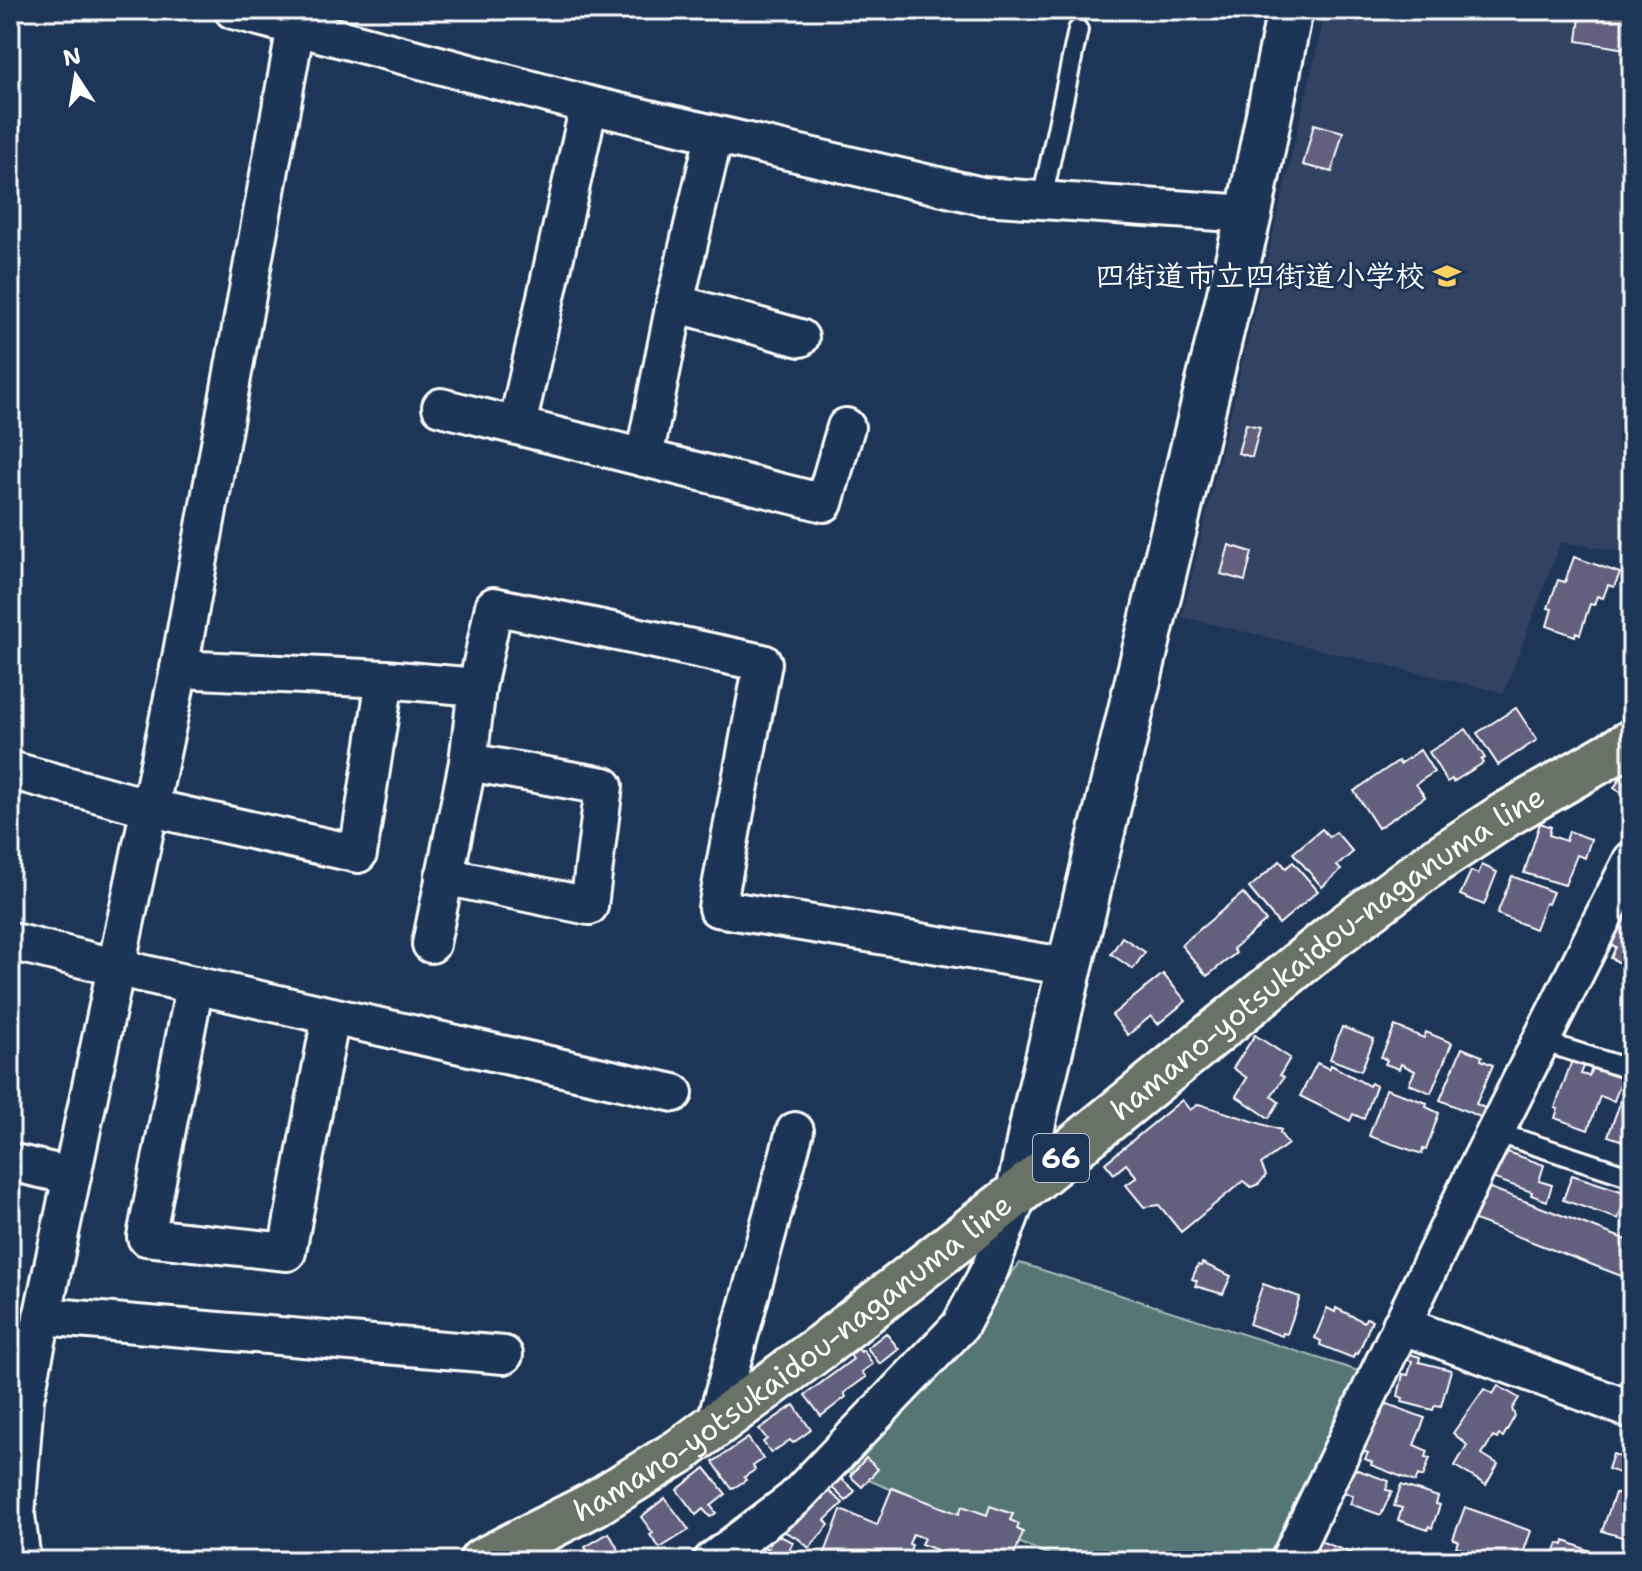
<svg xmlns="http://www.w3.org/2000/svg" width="1642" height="1571" font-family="'Shantell Sans','Klee One',sans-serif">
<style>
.built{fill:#324263}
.green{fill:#557675;stroke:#aababa;stroke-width:2}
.building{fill:#635f7e;stroke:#fff;stroke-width:2}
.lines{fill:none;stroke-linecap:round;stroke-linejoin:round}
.service-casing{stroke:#fff;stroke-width:24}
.minor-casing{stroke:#fff;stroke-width:42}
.tertiary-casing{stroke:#fff;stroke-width:50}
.primary-casing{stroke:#fff;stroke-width:50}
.service{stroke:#1d3557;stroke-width:18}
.minor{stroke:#1d3557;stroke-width:36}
.tertiary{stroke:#1d3557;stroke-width:44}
.primary{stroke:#697266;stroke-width:44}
.labels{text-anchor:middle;stroke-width:6;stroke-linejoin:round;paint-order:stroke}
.shield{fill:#1d3557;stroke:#bbc2cd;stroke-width:2}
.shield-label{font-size:28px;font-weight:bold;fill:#fff}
.poi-label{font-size:30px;font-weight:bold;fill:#fff;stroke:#1d3557;text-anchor:end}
.street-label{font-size:30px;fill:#fff;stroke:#1d3557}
</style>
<rect width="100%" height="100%" fill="#1d3557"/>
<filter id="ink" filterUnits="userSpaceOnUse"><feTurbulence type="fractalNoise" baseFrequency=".0125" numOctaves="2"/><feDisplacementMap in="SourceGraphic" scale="16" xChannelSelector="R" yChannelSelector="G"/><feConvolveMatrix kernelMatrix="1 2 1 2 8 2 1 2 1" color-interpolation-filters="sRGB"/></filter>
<g filter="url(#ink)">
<polygon class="built" points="1326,10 1632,10 1632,553 1561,542 1504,693 1182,617"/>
<polygon class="green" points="1020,1263 1362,1372 1272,1561 1064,1561 849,1472"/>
<g class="building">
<polygon points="1536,10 1632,10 1632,50 1577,41 1580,17"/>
<polygon points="1314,124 1343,132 1332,172 1303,165"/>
<polygon points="1246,424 1260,427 1252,457 1238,453"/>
<polygon points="1229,545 1252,552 1245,581 1221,574"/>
<polygon points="1574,557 1620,573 1614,587 1608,585 1603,598 1597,596 1594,605 1590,604 1580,634 1576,632 1575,636 1547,626 1552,609 1548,608 1558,580 1565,582"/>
<polygon points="1516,708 1537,740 1498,765 1477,733"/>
<polygon points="1466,729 1485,758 1481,760 1483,763 1453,782 1452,779 1447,782 1429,752"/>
<polygon points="1420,750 1434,772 1416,784 1425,797 1378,828 1354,791 1398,761 1400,764"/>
<polygon points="1632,768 1632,800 1614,788 1624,772 1628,775"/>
<polygon points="1540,823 1551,827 1549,835 1566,841 1569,831 1591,839 1585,858 1577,855 1565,885 1524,873"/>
<polygon points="1322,829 1329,837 1336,832 1353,852 1337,866 1341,870 1322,887 1293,853"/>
<polygon points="1280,861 1286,868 1293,862 1318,891 1279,924 1249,888"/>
<polygon points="1482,865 1497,872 1484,905 1460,895 1471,871 1478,874"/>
<polygon points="1512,876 1553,892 1548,904 1545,903 1535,929 1497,914"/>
<polygon points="1243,893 1266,921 1233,949 1236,953 1207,976 1181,945"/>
<polygon points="1618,912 1632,919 1631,969 1611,958 1616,947 1603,940"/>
<polygon points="1122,937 1145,952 1133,969 1111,954"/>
<polygon points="1163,974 1186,1001 1158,1024 1151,1016 1128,1035 1112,1015"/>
<polygon points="1395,1026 1424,1038 1426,1032 1452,1043 1431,1093 1409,1084 1415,1071 1401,1064 1399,1069 1385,1064 1387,1060 1381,1057"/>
<polygon points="1342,1027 1374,1039 1361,1071 1330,1059"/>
<polygon points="1255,1035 1290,1058 1280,1075 1284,1077 1271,1096 1279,1102 1269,1118 1236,1096 1247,1078 1233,1068"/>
<polygon points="1462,1048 1482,1056 1481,1060 1493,1065 1476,1104 1491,1111 1487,1120 1440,1100"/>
<polygon points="1572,1060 1585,1064 1581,1074 1589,1076 1593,1065 1623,1076 1614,1101 1600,1096 1588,1130 1555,1118 1558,1109 1555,1108"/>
<polygon points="1317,1063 1329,1069 1331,1065 1369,1086 1371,1083 1376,1086 1364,1119 1353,1114 1350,1121 1300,1096"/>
<polygon points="1386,1089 1427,1103 1426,1107 1439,1113 1426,1150 1423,1149 1422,1154 1369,1136"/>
<polygon points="1624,1092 1632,1095 1632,1144 1608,1136"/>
<polygon points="1182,1100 1190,1110 1199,1104 1281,1130 1280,1133 1288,1144 1261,1164 1266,1175 1259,1184 1251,1187 1243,1181 1181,1232 1159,1205 1144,1207 1126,1185 1137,1177 1126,1164 1114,1174 1105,1163"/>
<polygon points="1502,1150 1544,1165 1539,1181 1552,1185 1547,1201 1531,1195 1532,1192 1492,1178"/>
<polygon points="1572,1175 1627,1193 1618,1219 1563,1200"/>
<polygon points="1485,1186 1632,1242 1632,1280 1472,1219"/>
<polygon points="1202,1263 1231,1276 1223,1294 1195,1286 1197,1281 1192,1279 1198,1265 1201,1266"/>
<polygon points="1263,1284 1300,1297 1287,1334 1283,1333 1282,1336 1249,1324"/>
<polygon points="1327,1308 1335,1312 1336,1308 1364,1322 1366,1318 1372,1320 1358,1354 1355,1353 1353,1358 1320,1345 1321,1341 1315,1338"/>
<polygon points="886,1333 899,1349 880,1364 867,1348"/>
<polygon points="858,1349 861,1352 863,1350 873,1364 862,1372 866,1377 844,1393 846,1397 821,1416 805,1395 853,1359 850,1355"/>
<polygon points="1410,1354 1420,1357 1419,1362 1451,1370 1441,1406 1435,1405 1433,1410 1402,1402 1403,1398 1398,1396 1403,1374 1408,1375 1412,1361 1408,1360"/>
<polygon points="1498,1386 1519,1398 1512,1409 1515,1416 1503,1437 1499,1435 1497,1439 1493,1437 1482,1454 1498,1464 1486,1485 1455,1466 1467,1445 1453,1433 1484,1389 1493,1394"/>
<polygon points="1382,1402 1425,1418 1414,1445 1428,1451 1426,1457 1430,1458 1423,1477 1418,1475 1415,1482 1371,1465 1372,1462 1365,1459 1368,1453 1363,1451"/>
<polygon points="794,1405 811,1430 793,1443 790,1440 771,1453 763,1442 767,1439 759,1429"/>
<polygon points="748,1438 763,1459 753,1466 755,1470 744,1477 746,1480 732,1489 713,1462"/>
<polygon points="1613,1454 1632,1461 1630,1477 1608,1469"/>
<polygon points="866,1458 878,1469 862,1487 850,1476"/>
<polygon points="705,1468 726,1494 711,1506 716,1513 710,1517 703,1509 696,1515 677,1490"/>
<polygon points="1352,1468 1389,1481 1386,1490 1392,1491 1381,1515 1350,1504 1353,1496 1344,1492"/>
<polygon points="835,1473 855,1491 846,1501 826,1482"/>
<polygon points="1401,1485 1438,1497 1436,1504 1440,1505 1432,1528 1429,1526 1428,1530 1398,1520 1402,1508 1394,1506"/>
<polygon points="824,1487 843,1503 825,1520 829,1525 809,1548 799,1539 781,1530"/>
<polygon points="892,1488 959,1514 962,1506 987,1515 990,1506 1013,1514 1010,1520 1019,1524 1017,1529 1023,1532 1012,1561 966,1561 921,1544 924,1538 913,1534 909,1544 912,1545 906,1561 807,1561 810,1553 823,1558 841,1510 877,1525"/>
<polygon points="1615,1493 1632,1498 1632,1540 1602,1531"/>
<polygon points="665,1498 689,1530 660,1548 650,1535 653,1533 641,1517"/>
<polygon points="1465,1507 1531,1531 1522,1556 1519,1555 1517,1561 1491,1561 1456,1547 1458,1541 1453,1539"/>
<polygon points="609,1533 619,1551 616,1553 618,1557 611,1561 593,1561 585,1547"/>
<polygon points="775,1534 793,1542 787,1555 795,1558 793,1561 752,1561 759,1545 768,1549"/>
<polygon points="1320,1541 1364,1558 1363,1561 1317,1561 1321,1551 1317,1549"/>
<polygon points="1565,1541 1595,1553 1592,1560 1594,1561 1556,1561 1552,1558 1558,1543 1564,1545"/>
</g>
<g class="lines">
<g class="service-casing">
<g id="service">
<polyline points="1042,200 1078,30"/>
<polyline points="1541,1041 1632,1070"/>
<polyline points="1495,1132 1632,1177"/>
</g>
</g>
<g class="minor-casing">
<g id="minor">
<polyline points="233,10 589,105 982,196 1249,214"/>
<polyline points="675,303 800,338"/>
<polyline points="441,407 824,503 846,427"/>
<polyline points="517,426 589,105"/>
<polyline points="644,458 675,303 714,136"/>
<polyline points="179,669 385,679 477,687 494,606 763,663 717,908 1070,967"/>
<polyline points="10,770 151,808 358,854 385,679"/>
<polyline points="444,876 589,906 604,786 468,762"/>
<polyline points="10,941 114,967 674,1093"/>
<polyline points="431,944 468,762 477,687"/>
<polyline points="195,985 146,1237 287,1252 331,1016"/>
<polyline points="10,1162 71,1176"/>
<polyline points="42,1316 504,1355"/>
<polyline points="1401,1325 1632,1410"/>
<polyline points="715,1425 795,1131"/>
<polyline points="22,1561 16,1515 25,1399 179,669 299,10"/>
<polyline points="712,1561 794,1499 960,1326 990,1269 1019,1192"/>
<polyline points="1289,1561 1476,1170 1632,860"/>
</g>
</g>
<g class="tertiary-casing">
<polyline id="tertiary" points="1019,1192 1035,1113 1249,214 1290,10"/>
</g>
<g class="primary-casing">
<g id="primary">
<path id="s1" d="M482 1561 594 1504 680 1451 822 1346 1019 1192 1332 937 1426 867 1505 815 1632 742"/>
</g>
</g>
<use href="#service" class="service"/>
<use href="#minor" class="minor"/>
<use href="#tertiary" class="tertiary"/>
<use href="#primary" class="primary"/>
</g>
</g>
<defs>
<g id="school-bare" transform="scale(2.16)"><path d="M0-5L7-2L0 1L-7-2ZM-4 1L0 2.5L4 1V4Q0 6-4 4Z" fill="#ffd166" stroke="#1d3557" stroke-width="2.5" paint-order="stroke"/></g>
</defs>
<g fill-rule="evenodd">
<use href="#school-bare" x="1447" y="276"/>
</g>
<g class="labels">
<rect class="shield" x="1033" y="1134" width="56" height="48" rx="6"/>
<g class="shield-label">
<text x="1061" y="1168">66</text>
</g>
<g class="poi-label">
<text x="1425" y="286">四街道市立四街道小学校</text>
</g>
<g class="street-label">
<text dy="10" stroke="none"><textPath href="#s1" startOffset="1044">hamano-yotsukaidou-naganuma line</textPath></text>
<text dy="10" stroke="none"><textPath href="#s1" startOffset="372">hamano-yotsukaidou-naganuma line</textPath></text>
</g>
</g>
<rect width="1642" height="1571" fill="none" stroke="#1d3557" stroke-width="40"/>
<rect x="20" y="20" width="1602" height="1531" fill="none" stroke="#fff" stroke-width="3" filter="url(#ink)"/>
<g transform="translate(76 76) rotate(348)" stroke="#1d3557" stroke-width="6" paint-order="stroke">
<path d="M0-6L14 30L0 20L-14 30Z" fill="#ffffff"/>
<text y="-12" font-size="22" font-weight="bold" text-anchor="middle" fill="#ffffff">N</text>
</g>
</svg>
